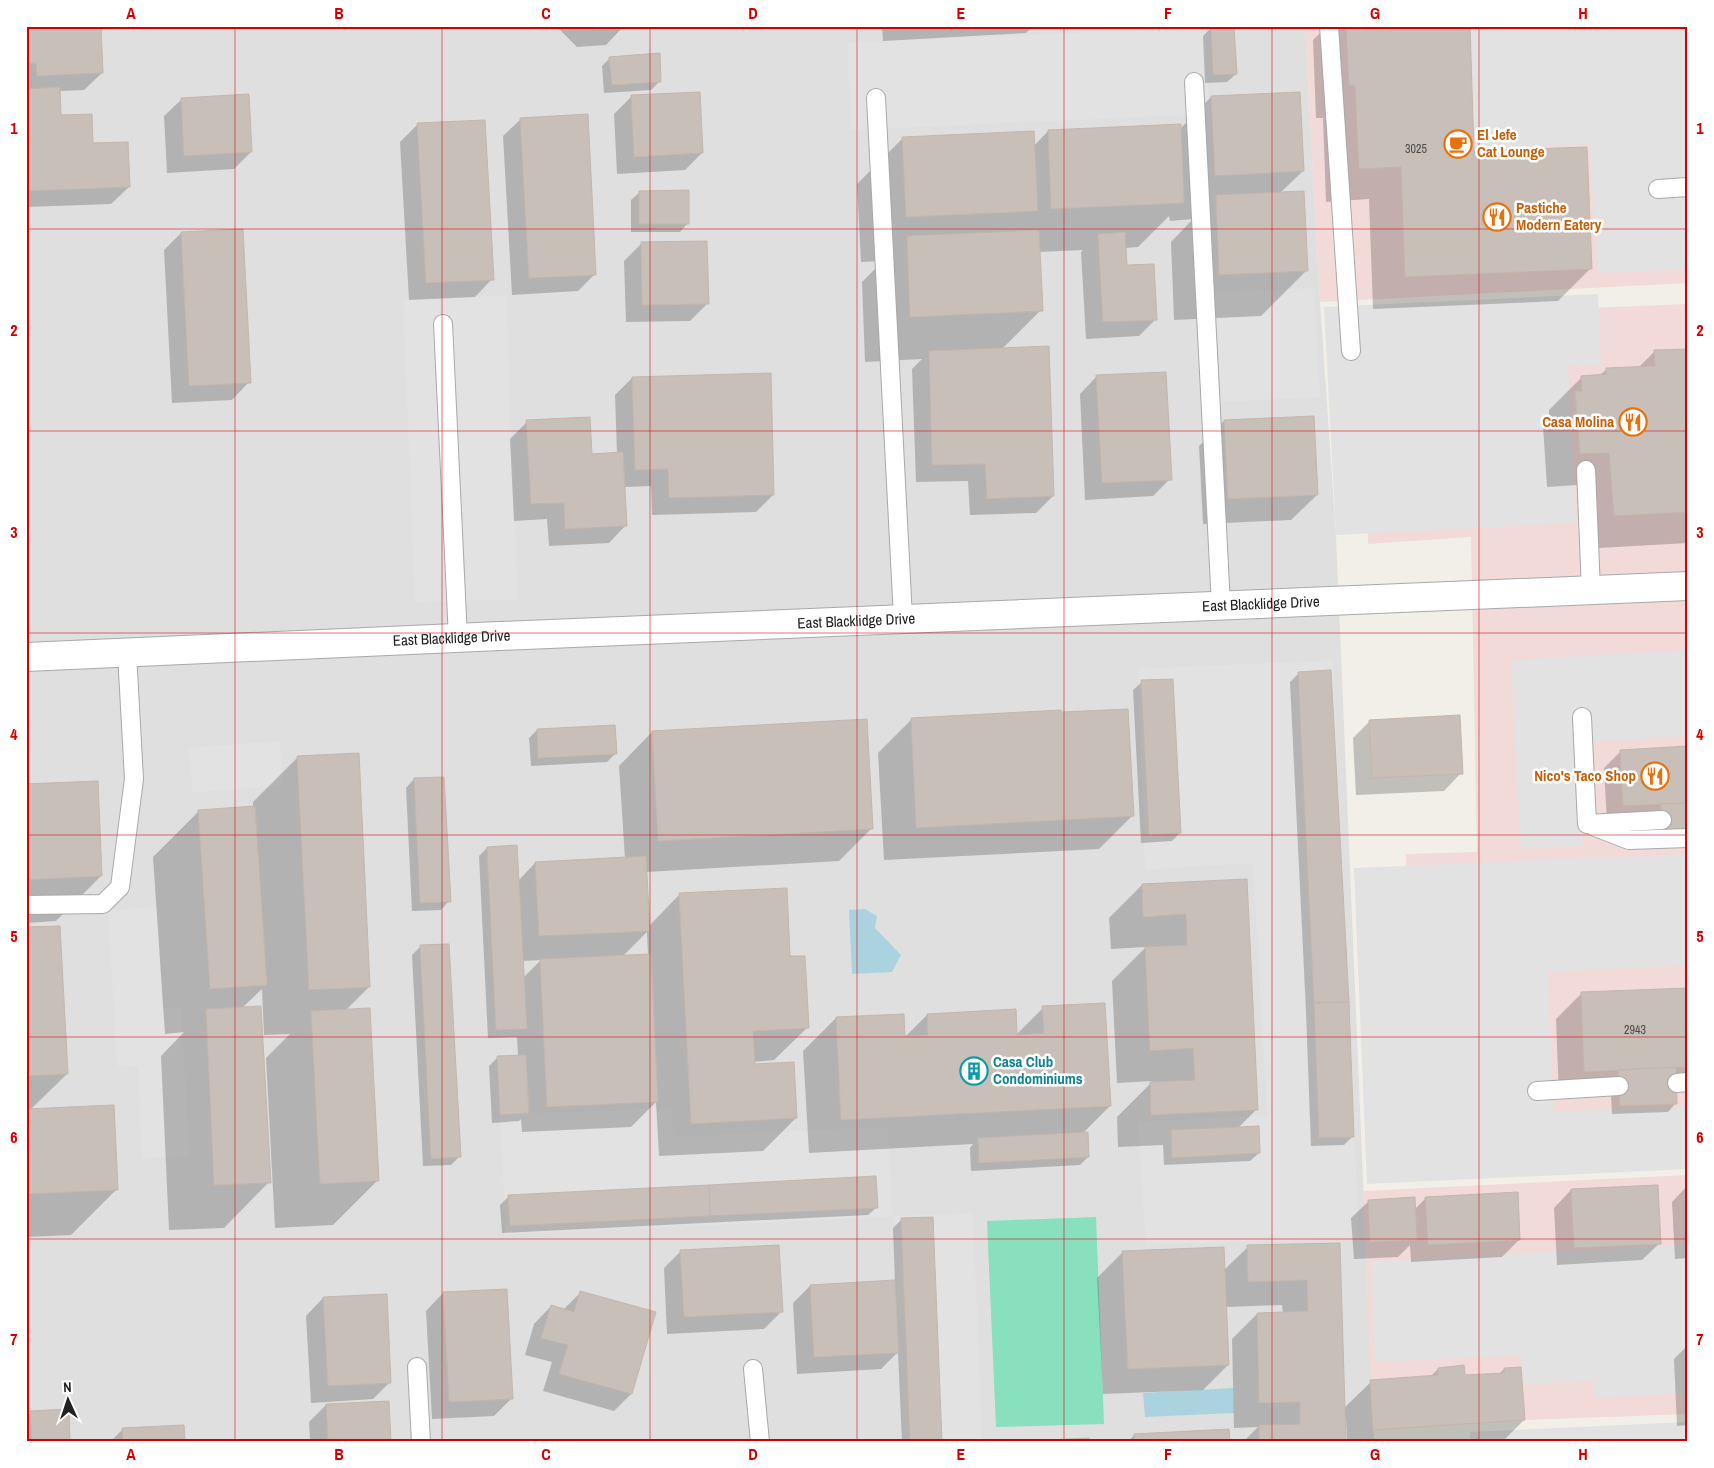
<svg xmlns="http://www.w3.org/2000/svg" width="1714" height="1468" font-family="'Archivo Narrow',sans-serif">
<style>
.residential{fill:#e0dfdf}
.commercial{fill:#f2dad9}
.pitch{fill:#88e0be}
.parking{fill:#e2e2e2}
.water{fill:#aad3df}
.shadow{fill:#0003;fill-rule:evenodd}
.building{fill:#c7bfb8;stroke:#c4b6ab}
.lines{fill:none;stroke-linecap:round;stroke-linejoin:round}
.lane-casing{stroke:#a9a9a9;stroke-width:20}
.street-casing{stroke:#a9a9a9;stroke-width:30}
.lane{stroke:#fff;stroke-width:18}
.street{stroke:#fff;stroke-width:28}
.grid{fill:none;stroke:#d40000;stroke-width:1;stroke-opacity:0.55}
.labels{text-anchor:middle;stroke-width:5;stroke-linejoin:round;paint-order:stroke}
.number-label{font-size:12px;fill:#4b4948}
.food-label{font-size:15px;font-weight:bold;fill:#c56008;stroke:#fff;text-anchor:start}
.street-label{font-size:15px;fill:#222;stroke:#fff}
.culture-label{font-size:15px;font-weight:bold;fill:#0d838f;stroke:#fff;text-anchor:start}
.neatline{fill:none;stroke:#d40000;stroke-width:2}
.grid-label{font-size:16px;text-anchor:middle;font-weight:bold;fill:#d40000}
</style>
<rect width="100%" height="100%" fill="#f2efe9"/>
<polygon class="residential" points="26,26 1076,26 1077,28 1114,26 1305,26 1320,302 1336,535 1374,1442 26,1442"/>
<g class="commercial">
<polygon points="1305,26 1688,26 1688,283 1320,302"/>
<polygon points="1688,304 1688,1115 1408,1130 1406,854 1477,852 1471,537 1368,544 1362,317"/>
<polygon points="1688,1175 1688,1414 1525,1420 1373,1430 1363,1191"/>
</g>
<polygon class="pitch" points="1096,1217 1104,1424 996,1427 987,1221"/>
<g class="parking">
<polygon points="1468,26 1688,26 1688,269 1599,273 1589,144 1468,149"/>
<polygon points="1206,27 1209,114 851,130 847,43"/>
<polygon points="1314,288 1320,397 1221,402 1215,293"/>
<polygon points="1598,294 1601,365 1568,366 1576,523 1336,535 1324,307"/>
<polygon points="506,296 518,599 415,603 403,299"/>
<polygon points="1688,650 1688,736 1577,742 1583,846 1521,849 1511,660"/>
<polygon points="1333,660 1359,1238 1146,1245 1138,1122 1267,1116 1253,863 1145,870 1138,669"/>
<polygon points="280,741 283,786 193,792 189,748"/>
<polygon points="1688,854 1688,965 1548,972 1554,1112 1688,1106 1688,1169 1367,1184 1354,868"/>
<polygon points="158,907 162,1008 181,1008 189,1156 142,1158 138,1067 117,1066 108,910"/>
<polygon points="671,1108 673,1137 888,1127 892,1217 506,1234 500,1115"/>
<polygon points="973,1213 982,1442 903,1442 894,1216"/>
<polygon points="1688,1245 1688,1393 1595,1398 1593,1381 1523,1384 1521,1355 1375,1362 1371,1261"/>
<polygon points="1688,1422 1688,1442 1470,1442 1470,1432"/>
</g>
<g class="water">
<polygon points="865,909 877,916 875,928 901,955 892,972 852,974 849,910"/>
<polygon points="1233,1388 1234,1413 1145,1417 1143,1393"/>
</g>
<g class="shadow">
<polygon points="26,26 102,73 84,90 59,91 60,117 92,145 129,187 111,204 26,207"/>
<polygon points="556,26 624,26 606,45 577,47"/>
<polygon points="882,26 1033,26 1026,33 883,41"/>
<polygon points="1323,26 1468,26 1473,153 1591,268 1558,301 1373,309 1369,199 1326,202 1323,118 1316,118 1313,40 1321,32 1320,29"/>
<polygon points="1211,28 1236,74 1227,82 1205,83 1203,36"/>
<polygon points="610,58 660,81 651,90 604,93 602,66"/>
<polygon points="631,97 702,153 685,170 617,174 614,114"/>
<polygon points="1211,97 1303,171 1280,193 1306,271 1261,316 1174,320 1171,242 1193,219 1170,221 1169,216 1138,247 1125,248 1126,267 1156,319 1139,336 1086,339 1081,252 1083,250 1039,252 1041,310 1002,349 1053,496 1036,513 970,515 968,481 916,482 912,369 922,359 865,362 862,282 883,261 861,262 857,184 903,138 1034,146 1048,131 1180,129"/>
<polygon points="182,99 251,152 234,169 167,173 164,116"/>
<polygon points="521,119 595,274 578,291 512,295 503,136"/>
<polygon points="418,124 492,279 475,297 409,300 400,142"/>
<polygon points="640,192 688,223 680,232 631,232 631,200"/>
<polygon points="181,233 249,382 232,400 172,403 164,250"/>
<polygon points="641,244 708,303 690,321 626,322 624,261"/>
<polygon points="1688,350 1688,543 1581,549 1577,485 1547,487 1543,426 1549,419 1549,410 1582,377 1600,375 1607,369 1638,368 1655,351"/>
<polygon points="1097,376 1170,479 1153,496 1085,500 1080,394"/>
<polygon points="632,378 773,495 756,512 652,515 651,486 624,487 626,525 609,543 549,546 547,519 514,521 510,439 527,422 591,455 617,454 615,395"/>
<polygon points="1224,421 1317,495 1291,520 1203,524 1199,446"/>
<polygon points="1299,673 1353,1136 1344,1145 1311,1146 1306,1012 1290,682"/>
<polygon points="1142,682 1180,833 1172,841 1141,843 1133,690"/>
<polygon points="911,720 1132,816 1099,849 884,860 878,753"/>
<polygon points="1370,721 1461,773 1444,791 1356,795 1353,738"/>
<polygon points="537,730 615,754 607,762 531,766 529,738"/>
<path d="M652 732 872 828 839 861 646 872 649 926 680 894 789 958 808 1027 774 1060 753 1062 754 1065 796 1118 763 1151 659 1156 656 1102 631 1127 522 1132 521 1119 519 1121 492 1123 489 1066 498 1057 518 1056 517 1037 488 1038 479 856 487 848 518 881 535 863 625 859 619 766ZM647 932 648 955 623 956ZM541 960 523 978 522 961Z"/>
<polygon points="1621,751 1688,838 1654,840 1653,820 1607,823 1604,768"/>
<polygon points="298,757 369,987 345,1011 378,1180 333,1225 275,1228 266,1058 290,1034 264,1035 262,989 242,1008 269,1182 224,1228 169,1230 161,1056 184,1032 165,1034 153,857 199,811 253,808 253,802"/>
<polygon points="414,779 449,901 441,910 412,911 406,788"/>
<polygon points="26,786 101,876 56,921 26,923"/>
<polygon points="1246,880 1257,1109 1238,1128 1259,1153 1250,1161 1164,1165 1163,1145 1118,1147 1117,1117 1153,1081 1117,1083 1112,981 1146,947 1111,949 1109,918 1142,885"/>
<polygon points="26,929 67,1074 30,1110 117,1189 71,1235 26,1237"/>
<polygon points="420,947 459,1157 451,1165 423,1166 412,955"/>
<polygon points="1688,989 1688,1091 1676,1092 1676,1103 1668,1112 1612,1114 1611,1094 1559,1097 1556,1019 1582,993"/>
<polygon points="1043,1008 1110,1106 1082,1134 1088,1157 1080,1165 971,1171 970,1148 973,1144 809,1153 803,1051 836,1018 904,1038 927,1015 1016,1035"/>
<polygon points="1688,1185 1688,1258 1675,1259 1672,1202"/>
<polygon points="1571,1190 1660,1243 1642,1260 1557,1265 1554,1208"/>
<polygon points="509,1196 877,1207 868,1215 502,1233 500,1205"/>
<polygon points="1426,1198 1519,1240 1502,1257 1411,1262 1410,1245 1398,1257 1354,1259 1351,1218 1369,1201 1414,1210"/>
<polygon points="901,1220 941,1442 902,1442 898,1352 881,1369 797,1374 793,1303 810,1286 895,1282 893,1228"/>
<polygon points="1339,1244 1343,1409 1371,1382 1430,1377 1438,1369 1464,1377 1499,1374 1504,1369 1524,1420 1502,1442 1347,1442 1346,1418 1344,1418 1344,1442 1243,1442 1258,1427 1234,1428 1232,1339 1257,1314 1283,1313 1282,1305 1226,1307 1228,1365 1203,1390 1103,1394 1097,1278 1123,1252 1224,1270 1248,1247"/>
<polygon points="681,1251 781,1312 764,1329 667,1334 664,1268"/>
<polygon points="581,1292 654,1312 631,1394 614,1411 543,1391 552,1362 525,1355 534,1324 551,1306 563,1310"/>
<polygon points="443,1293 512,1398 494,1416 432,1419 426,1311"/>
<polygon points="323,1298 390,1382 373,1399 311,1403 306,1316"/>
<polygon points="1688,1345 1688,1425 1677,1426 1674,1359"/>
<polygon points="326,1405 390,1442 310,1442 309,1422"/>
<polygon points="31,1413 69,1442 26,1442 26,1417"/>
<polygon points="123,1429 184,1442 110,1442"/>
<polygon points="1134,1435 1228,1442 1128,1442"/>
</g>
<g class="building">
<polygon points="26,26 101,26 103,73 37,76 36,63 26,64"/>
<polygon points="591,26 626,26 624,28 595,30"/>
<polygon points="1211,26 1234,26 1237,74 1213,75"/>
<polygon points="1346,26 1470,26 1474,151 1587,147 1592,269 1405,277 1401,167 1359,169 1355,85 1349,85"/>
<polygon points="660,53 661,82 612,85 609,57"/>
<polygon points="60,87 61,115 92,114 93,143 128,142 130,187 26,191 26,89"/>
<polygon points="700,92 703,153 634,157 631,95"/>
<polygon points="1300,92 1304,171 1215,176 1211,96"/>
<polygon points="249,94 252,152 184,156 181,98"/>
<polygon points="588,114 596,275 529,278 520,118"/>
<polygon points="485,120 494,280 426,283 417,123"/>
<polygon points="1181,124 1184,203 1051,209 1048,130"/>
<polygon points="1034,131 1038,211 906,217 902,137"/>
<polygon points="689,190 689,224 639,224 639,191"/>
<polygon points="1304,191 1308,271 1219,275 1216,195"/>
<polygon points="243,229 251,383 189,386 181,232"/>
<polygon points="1039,230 1043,311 910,317 907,236"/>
<polygon points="1125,232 1127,265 1154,264 1157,320 1103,322 1098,234"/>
<polygon points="707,241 709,304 642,305 641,242"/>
<polygon points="1049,346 1054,496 987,499 985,464 932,465 929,351"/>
<polygon points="1688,349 1688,512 1614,516 1609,453 1580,454 1575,391 1582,391 1581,376 1606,374 1606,368 1655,366 1654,350"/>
<polygon points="1166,372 1172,480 1102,483 1096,375"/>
<polygon points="771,373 774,495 669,498 668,469 635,470 632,377"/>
<polygon points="1314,416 1318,495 1228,499 1224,420"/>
<polygon points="590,417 592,454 623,452 627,526 565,529 564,503 531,504 526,420"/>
<polygon points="1331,670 1349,1002 1314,1003 1298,672"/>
<polygon points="1173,679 1181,833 1149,835 1141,680"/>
<polygon points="1128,709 1134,816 916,828 911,718 1061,710 1061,712"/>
<polygon points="1460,715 1463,774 1372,778 1369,720"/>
<polygon points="867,719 873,829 658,841 652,731"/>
<polygon points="615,725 617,754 538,758 537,729"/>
<polygon points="1688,746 1688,803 1623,806 1620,750"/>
<polygon points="359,753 370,987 309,990 297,756"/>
<polygon points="444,777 451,902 420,903 414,778"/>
<polygon points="98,781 102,876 26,880 26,784"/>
<polygon points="1688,803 1688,831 1662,832 1661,804"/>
<polygon points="255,806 267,985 210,989 198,810"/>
<polygon points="517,845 527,1029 496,1030 487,847"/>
<polygon points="646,856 650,931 539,936 535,862"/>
<polygon points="1247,879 1258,1110 1151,1115 1150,1082 1195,1080 1193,1048 1150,1051 1145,947 1187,945 1186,914 1143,917 1142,884"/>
<polygon points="787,888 790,956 805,956 809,1028 753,1031 755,1064 794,1062 797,1118 691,1124 679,893"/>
<polygon points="60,926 68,1074 26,1076 26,927"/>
<polygon points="449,944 461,1157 431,1159 420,945"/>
<polygon points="651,954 658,1102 547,1107 540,959"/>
<polygon points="1688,988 1688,1067 1584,1072 1581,992"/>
<polygon points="1349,1002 1354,1137 1319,1138 1314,1003"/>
<polygon points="1105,1003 1111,1106 841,1120 836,1017 904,1014 905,1036 928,1035 927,1014 1016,1009 1017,1035 1044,1033 1042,1006"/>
<polygon points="261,1006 271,1183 214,1185 206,1009"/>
<polygon points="370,1008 379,1181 320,1184 311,1011"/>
<polygon points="526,1055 529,1113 500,1115 497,1056"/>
<polygon points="1676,1067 1677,1104 1620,1106 1618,1070"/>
<polygon points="114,1105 118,1190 26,1194 26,1109"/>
<polygon points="1259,1126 1260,1153 1172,1158 1171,1130"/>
<polygon points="1088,1132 1089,1157 979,1163 978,1138"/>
<polygon points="876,1176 878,1208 710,1216 709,1185"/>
<polygon points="709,1185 710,1216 510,1226 508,1195"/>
<polygon points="1658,1185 1661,1244 1574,1248 1571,1189"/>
<polygon points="1518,1192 1520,1240 1428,1245 1425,1197"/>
<polygon points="1415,1197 1417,1240 1370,1242 1368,1200"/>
<polygon points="933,1217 942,1442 910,1442 901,1218"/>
<polygon points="1340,1243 1346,1442 1259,1442 1259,1425 1300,1424 1300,1402 1259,1403 1257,1313 1308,1311 1307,1280 1248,1282 1247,1245"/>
<polygon points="779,1245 783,1312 684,1317 680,1250"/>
<polygon points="1224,1247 1229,1365 1128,1369 1122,1251"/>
<polygon points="895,1280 899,1353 814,1357 810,1285"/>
<polygon points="507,1289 513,1399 449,1402 443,1292"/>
<polygon points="580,1291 656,1312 632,1394 559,1374 568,1345 541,1338 551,1305 574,1312"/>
<polygon points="387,1294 391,1383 328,1386 323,1297"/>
<polygon points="1464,1365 1465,1375 1504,1373 1504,1368 1521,1367 1525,1420 1373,1430 1370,1380 1438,1375 1438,1368"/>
<polygon points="389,1401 391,1442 328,1442 326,1404"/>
<polygon points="69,1409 70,1442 26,1442 32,1441 30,1411"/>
<polygon points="184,1425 185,1442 123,1442 122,1428"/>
<polygon points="1229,1429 1230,1442 1134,1442 1134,1434"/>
<polygon points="1089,1438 1090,1442 1012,1442"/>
</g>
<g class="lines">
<g class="lane-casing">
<g id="lane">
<polyline points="1329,26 1351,351"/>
<polyline points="1194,82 1221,605"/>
<polyline points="876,98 903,618"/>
<polyline points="1658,189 1688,187"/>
<polyline points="443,324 458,638"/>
<polyline points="1586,470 1591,590"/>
<polyline points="1582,717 1587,824 1662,820"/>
<polyline points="1595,827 1629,840 1688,838"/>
<polyline points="26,905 103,904 120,887 134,779 127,653"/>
<polyline points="1677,1083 1688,1082"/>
<polyline points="1537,1091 1619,1086"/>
<polyline points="417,1367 421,1442"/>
<polyline points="753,1369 760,1442"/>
</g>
</g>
<g class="street-casing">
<g id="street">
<path id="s1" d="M26 657 500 636 1688 586"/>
</g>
</g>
<use href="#lane" class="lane"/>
<use href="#street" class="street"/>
</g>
<path class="grid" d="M235 26V1442M442 26V1442M650 26V1442M857 26V1442M1064 26V1442M1272 26V1442M1479 26V1442M26 229H1688M26 431H1688M26 633H1688M26 835H1688M26 1037H1688M26 1239H1688"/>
<defs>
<g id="cafe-ring" transform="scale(1.4375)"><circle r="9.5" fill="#fff" stroke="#e8710a" stroke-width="1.5"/><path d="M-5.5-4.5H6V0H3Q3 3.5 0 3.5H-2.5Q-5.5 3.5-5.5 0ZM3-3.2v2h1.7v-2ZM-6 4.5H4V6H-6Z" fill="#e8710a"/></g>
<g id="restaurant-ring" transform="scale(1.4375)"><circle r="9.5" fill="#fff" stroke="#e8710a" stroke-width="1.5"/><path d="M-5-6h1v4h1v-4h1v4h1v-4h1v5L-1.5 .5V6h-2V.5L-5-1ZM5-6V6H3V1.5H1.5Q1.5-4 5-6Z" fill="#e8710a"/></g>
<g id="building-ring" transform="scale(1.4375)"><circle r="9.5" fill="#fff" stroke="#0f9aa8" stroke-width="1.5"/><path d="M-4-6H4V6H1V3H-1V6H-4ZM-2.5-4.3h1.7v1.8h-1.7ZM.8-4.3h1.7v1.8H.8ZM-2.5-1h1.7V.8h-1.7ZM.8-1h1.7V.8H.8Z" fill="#0f9aa8"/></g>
</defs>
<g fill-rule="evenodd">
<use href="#cafe-ring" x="1458" y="144"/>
<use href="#restaurant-ring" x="1497" y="217"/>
<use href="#restaurant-ring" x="1633" y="422"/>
<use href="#restaurant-ring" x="1655" y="776"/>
<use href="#building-ring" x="974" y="1071"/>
</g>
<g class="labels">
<g class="number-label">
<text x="1416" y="153">3025</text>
<text x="1635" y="1034">2943</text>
</g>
<g class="food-label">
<text x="1477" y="140">El Jefe<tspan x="1477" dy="17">Cat Lounge</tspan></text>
<text x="1516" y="213">Pastiche<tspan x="1516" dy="17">Modern Eatery</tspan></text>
<text x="1614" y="427" text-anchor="end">Casa Molina</text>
<text x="1636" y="781" text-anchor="end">Nico's Taco Shop</text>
</g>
<g class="street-label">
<text dy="5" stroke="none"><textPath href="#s1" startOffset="1236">East Blacklidge Drive</textPath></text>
<text dy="5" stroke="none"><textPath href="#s1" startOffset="831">East Blacklidge Drive</textPath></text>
<text dy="5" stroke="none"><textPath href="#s1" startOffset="426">East Blacklidge Drive</textPath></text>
</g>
<g class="culture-label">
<text x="993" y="1067">Casa Club<tspan x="993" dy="17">Condominiums</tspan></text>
</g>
</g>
<rect width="1714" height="1468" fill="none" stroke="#ffffff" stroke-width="55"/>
<g transform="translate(68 1400) rotate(357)" stroke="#ffffff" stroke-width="4" paint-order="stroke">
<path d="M0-4L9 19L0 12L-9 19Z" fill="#222222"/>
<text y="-8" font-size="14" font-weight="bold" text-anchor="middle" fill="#222222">N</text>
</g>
<rect x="28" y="28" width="1658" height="1412" class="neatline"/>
<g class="grid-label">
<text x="131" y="19">A</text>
<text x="339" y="19">B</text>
<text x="546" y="19">C</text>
<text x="753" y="19">D</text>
<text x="961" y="19">E</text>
<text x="1168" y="19">F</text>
<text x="1375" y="19">G</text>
<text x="1583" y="19">H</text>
<text x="14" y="134">1</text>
<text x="1700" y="134">1</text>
<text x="14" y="336">2</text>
<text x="1700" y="336">2</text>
<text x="14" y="538">3</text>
<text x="1700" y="538">3</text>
<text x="14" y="740">4</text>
<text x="1700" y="740">4</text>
<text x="14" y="942">5</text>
<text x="1700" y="942">5</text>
<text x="14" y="1143">6</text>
<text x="1700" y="1143">6</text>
<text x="14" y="1345">7</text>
<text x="1700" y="1345">7</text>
<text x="131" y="1460">A</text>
<text x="339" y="1460">B</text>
<text x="546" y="1460">C</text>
<text x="753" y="1460">D</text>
<text x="961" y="1460">E</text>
<text x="1168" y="1460">F</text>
<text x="1375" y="1460">G</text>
<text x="1583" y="1460">H</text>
</g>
</svg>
